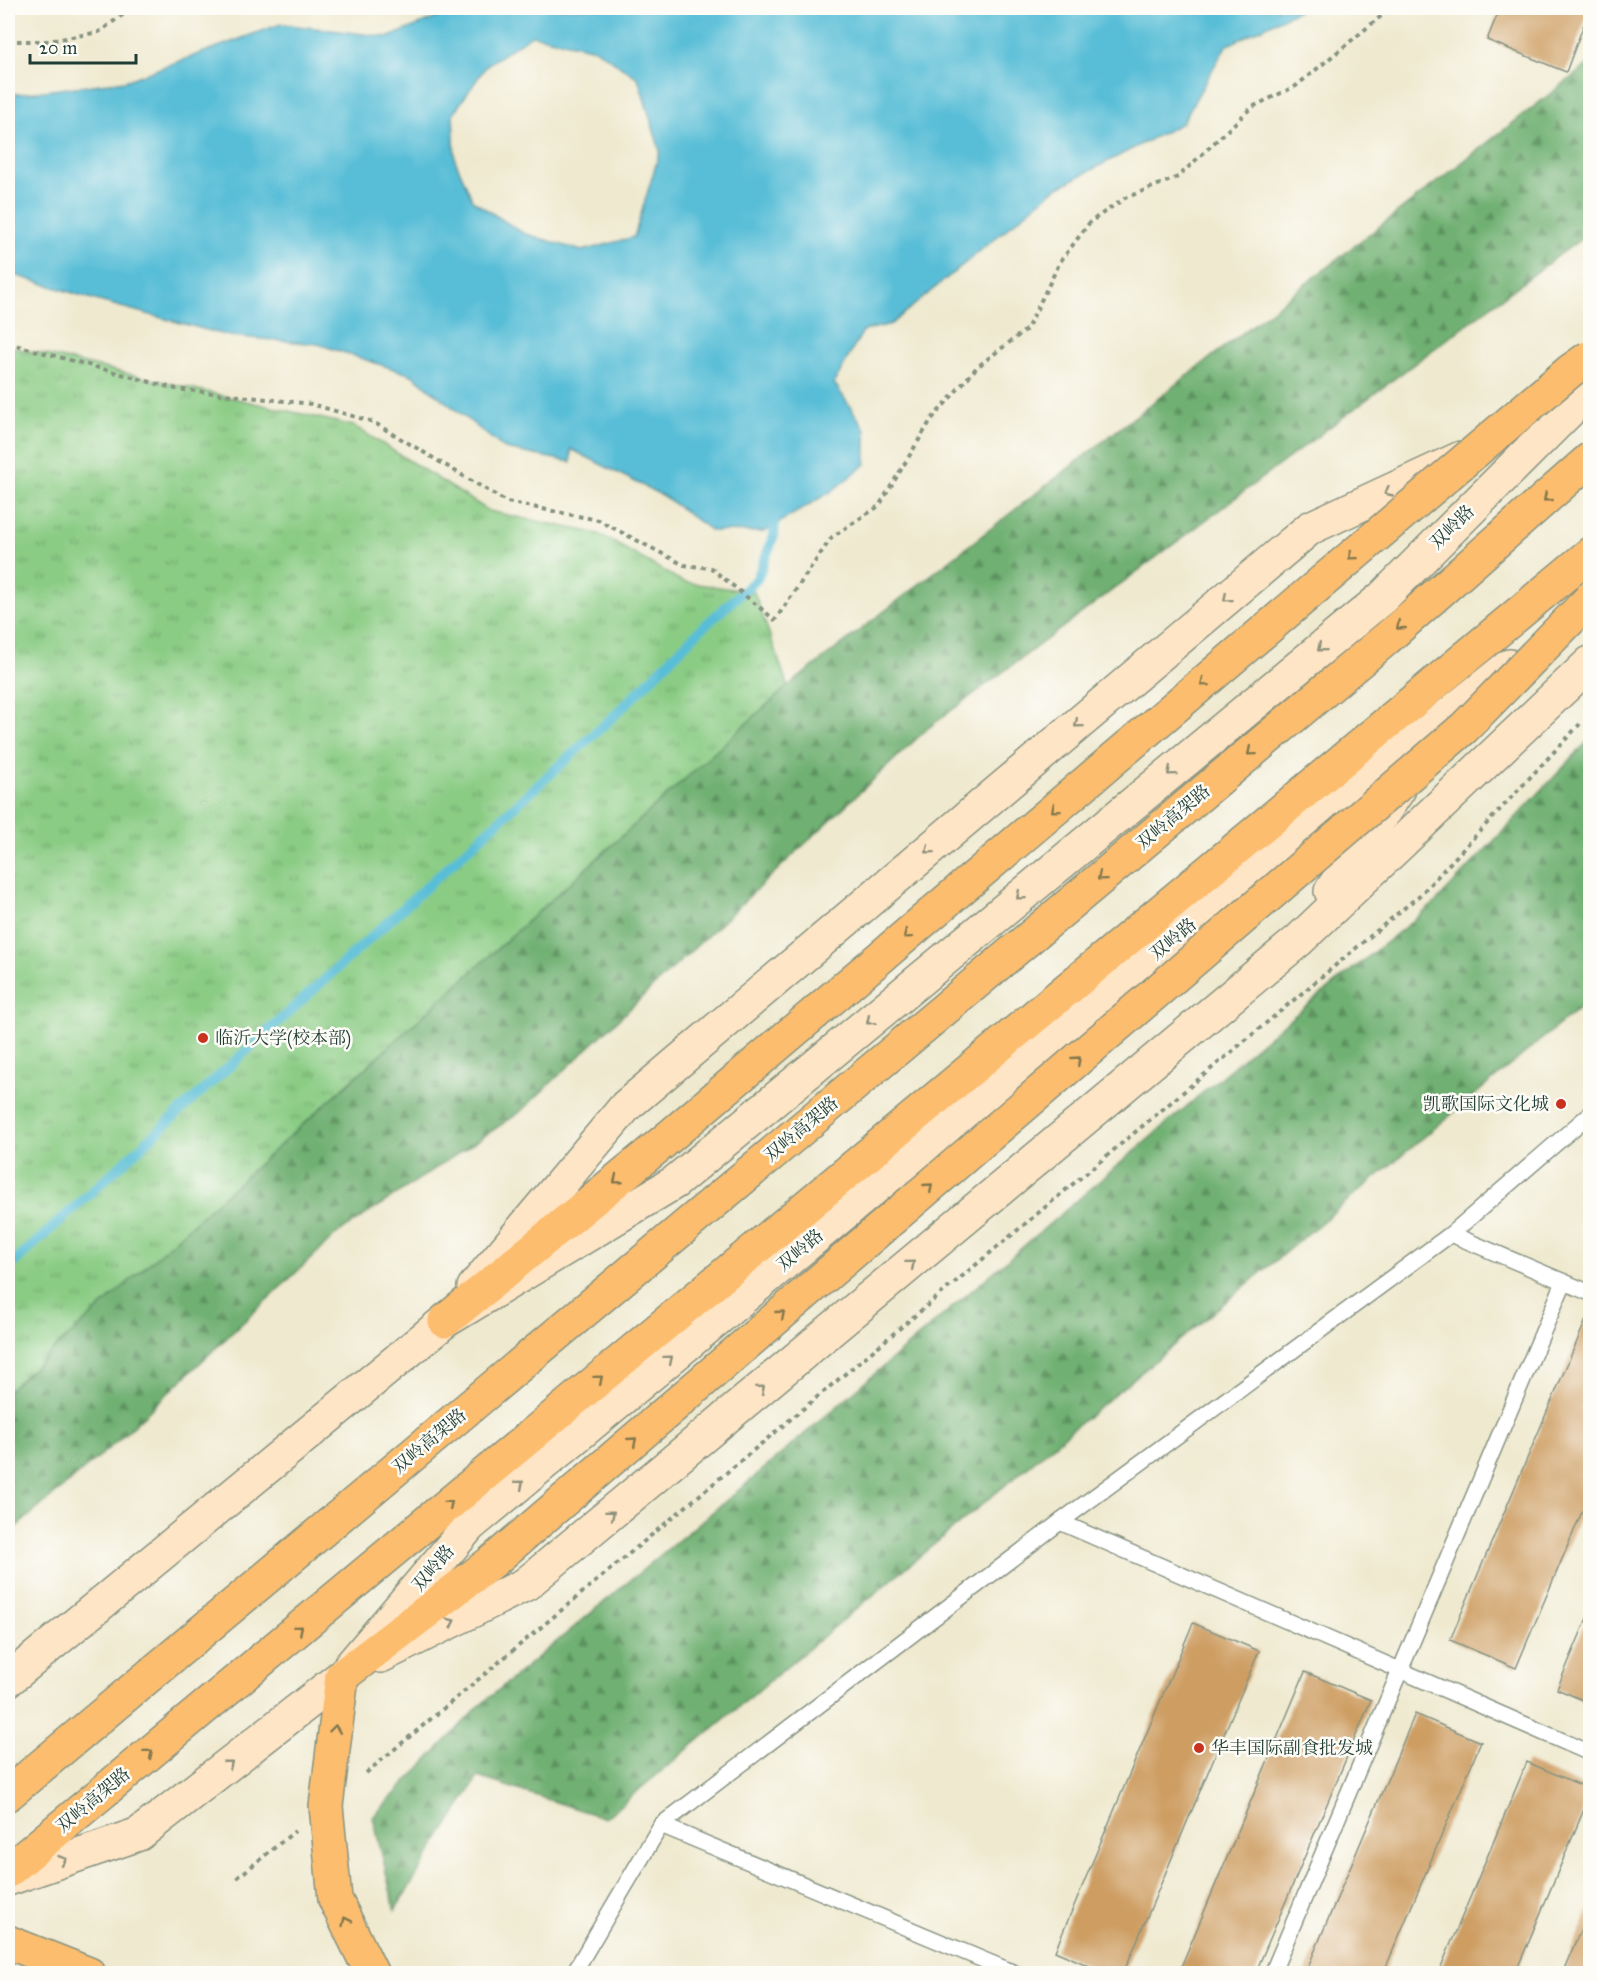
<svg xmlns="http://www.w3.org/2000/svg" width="1598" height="1981" font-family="'IM FELL Great Primer','Noto Serif SC',serif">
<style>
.grass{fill:url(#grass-tufts);stroke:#54845c;stroke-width:1.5}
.forest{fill:url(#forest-firs);stroke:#477653;stroke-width:1.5}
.water{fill:#59bed7;stroke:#3c7e86;stroke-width:1.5;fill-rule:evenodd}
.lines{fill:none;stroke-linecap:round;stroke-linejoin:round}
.stream{stroke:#59bed7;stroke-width:10}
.building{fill:#cd9d62}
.lane-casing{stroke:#879382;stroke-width:18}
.secondary-casing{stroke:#879382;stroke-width:36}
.primary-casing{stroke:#879382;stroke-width:36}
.highway-casing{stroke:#879382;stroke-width:36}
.path{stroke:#879382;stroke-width:4;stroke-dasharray:4.5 4.5;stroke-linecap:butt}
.lane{stroke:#fff;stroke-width:15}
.secondary{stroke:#fee5c5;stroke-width:33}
.primary{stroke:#fcbd6e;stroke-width:33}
.highway{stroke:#fcbd6e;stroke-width:33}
.highway-bridge-casing{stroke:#879382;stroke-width:36;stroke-linecap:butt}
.highway-bridge{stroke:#fcbd6e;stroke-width:33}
.oneway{stroke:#8e917c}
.oneway2{stroke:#82774e}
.poi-dot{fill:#c8321e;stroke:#fdfcf7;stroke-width:2}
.labels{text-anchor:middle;stroke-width:5;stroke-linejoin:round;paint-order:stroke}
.street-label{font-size:18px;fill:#1f3d34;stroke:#fdfcf7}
.poi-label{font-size:18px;fill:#1f3d34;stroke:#fdfcf7;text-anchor:start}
</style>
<defs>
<pattern id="grass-tufts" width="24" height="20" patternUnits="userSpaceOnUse" patternTransform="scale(1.5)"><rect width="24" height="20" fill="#8acc84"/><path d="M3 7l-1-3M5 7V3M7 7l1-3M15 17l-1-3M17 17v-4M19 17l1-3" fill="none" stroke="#70a76d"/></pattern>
<pattern id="forest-firs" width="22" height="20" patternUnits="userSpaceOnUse" patternTransform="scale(1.5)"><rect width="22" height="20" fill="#6fb072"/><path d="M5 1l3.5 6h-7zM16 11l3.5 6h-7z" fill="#5b905e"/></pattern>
</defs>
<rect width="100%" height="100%" fill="#fdfcf7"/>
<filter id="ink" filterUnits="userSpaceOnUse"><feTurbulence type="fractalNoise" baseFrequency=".0167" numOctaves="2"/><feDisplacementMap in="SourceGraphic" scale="12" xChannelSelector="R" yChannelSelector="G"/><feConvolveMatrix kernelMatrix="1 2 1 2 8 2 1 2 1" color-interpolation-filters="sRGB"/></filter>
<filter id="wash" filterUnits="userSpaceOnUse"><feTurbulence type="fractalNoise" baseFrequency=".008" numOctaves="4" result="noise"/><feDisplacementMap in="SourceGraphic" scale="24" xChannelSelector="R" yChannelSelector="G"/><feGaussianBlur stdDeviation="1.35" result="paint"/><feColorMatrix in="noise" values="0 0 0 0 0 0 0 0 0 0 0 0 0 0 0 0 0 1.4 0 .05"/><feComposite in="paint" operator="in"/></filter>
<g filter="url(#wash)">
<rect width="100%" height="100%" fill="#efe9cf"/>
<polygon class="grass" points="8,346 354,426 489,511 599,534 683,582 754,592 788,686 8,1391"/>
<g class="forest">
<polygon points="1590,63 1590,232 927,729 519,1113 338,1233 115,1443 8,1534 8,1391 788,686"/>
<polygon points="1590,739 1590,999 605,1818 478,1777 395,1910 373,1817 478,1707 752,1479 1264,1040 1435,903"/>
</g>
<path class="water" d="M460 8H1303L1226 46 1182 123 1055 189 891 324 863 331 834 383 866 430V464L832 491 764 532 712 531 663 496 571 449V462L505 449 412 375 318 344 229 336 99 301 8 273V93L19 94 125 81 281 24 389 37ZM532 35 595 49 638 78 660 151 634 237 582 251 523 233 473 201 455 160 453 114 487 65Z"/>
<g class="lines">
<polyline class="stream" points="8,1268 615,715 702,628 757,579 774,536 775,512"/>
</g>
<g id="blocks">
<g class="building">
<polygon points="1500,8 1590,8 1566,72 1487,40"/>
<polygon points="1589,1313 1590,1493 1516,1668 1450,1640"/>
<polygon points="1590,1611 1590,1703 1557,1689"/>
<polygon points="1193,1623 1259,1651 1123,1974 1108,1974 1055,1951"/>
<polygon points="1305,1672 1371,1700 1255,1974 1178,1974"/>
<polygon points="1415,1714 1481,1742 1383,1974 1305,1974"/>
<polygon points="1527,1762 1590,1789 1590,1795 1515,1974 1438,1974"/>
<polygon points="1590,1907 1590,1974 1562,1974"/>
</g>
</g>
</g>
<g filter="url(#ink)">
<use href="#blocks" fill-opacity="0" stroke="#879382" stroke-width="1.5"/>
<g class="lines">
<g class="lane-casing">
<g id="lane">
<polyline points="1451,1234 1590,1293"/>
<polyline points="1060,1522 1590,1753"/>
<polyline points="661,1825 1017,1974"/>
<polyline points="573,1974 661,1825 1060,1522 1451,1234 1590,1114"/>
<polyline points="1272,1974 1564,1282"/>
</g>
</g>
<g class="secondary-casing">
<g id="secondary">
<polyline points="1331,891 1399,789"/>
<polyline points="474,1287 626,1106 1310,528 1461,458"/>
<polyline points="381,1656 526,1584 1299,940 1590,663"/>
<polyline points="8,1680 445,1321 675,1182 1382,598 1590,390"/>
<polyline points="8,1879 139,1834 342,1676 469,1526 1238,885 1509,666"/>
</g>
</g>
<g class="primary-casing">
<g id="primary">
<polyline points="342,1676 326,1806 335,1899 372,1974"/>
<polyline points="8,1942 89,1974"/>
</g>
</g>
<g class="highway-casing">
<g id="highway">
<polyline points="445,1321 662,1143"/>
<polyline points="342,1676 493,1561"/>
<polyline points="8,1794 1386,639 1590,459"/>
<polyline points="8,1871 1590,554"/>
</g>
</g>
<g class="path">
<polyline points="8,41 49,41 99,32 132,8"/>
<polyline points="8,343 176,389 311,404 373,422 507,502 598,520 684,565 711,568 775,620 832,537 879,506 931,420 977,367 1027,329 1060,262 1090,222 1125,198 1178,177 1252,107 1296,86 1391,8"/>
<polyline points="366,1773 1421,894 1580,724"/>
<polyline points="237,1878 295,1831"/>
</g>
<use href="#lane" class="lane"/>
<use href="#secondary" class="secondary"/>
<use href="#primary" class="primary"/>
<use href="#highway" class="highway"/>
<g class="highway-bridge-casing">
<g id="highway-bridge">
<polyline points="662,1143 1570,371 1590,357"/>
<polyline points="493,1561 1464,728 1590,599"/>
</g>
</g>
<use href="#highway-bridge" class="highway-bridge"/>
</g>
<defs><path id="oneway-chevron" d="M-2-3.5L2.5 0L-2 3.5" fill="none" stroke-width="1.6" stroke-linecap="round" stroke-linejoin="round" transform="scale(1.5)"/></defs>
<g class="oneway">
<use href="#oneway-chevron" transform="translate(1388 492) rotate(155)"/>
<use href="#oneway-chevron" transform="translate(1227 598) rotate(140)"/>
<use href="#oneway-chevron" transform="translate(1321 648) rotate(140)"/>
<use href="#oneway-chevron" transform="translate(1078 724) rotate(140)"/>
<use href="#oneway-chevron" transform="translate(1171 772) rotate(140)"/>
<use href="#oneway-chevron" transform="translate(929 850) rotate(140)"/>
<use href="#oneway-chevron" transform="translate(1020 896) rotate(140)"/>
<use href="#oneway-chevron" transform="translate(870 1021) rotate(140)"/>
<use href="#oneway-chevron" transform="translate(911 1264) rotate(-40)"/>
<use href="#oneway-chevron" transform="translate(669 1359) rotate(-40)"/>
<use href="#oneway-chevron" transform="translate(761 1389) rotate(-40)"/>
<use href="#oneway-chevron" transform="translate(520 1484) rotate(-40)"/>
<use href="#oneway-chevron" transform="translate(611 1514) rotate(-40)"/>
<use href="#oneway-chevron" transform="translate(451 1622) rotate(-26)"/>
<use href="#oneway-chevron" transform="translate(229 1764) rotate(-38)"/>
<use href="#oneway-chevron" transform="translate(63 1860) rotate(-19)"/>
</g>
<g class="oneway2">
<use href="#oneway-chevron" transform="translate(1547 498) rotate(139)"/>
<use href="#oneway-chevron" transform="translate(1352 556) rotate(140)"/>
<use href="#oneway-chevron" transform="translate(1400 626) rotate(139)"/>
<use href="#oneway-chevron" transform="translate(1204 683) rotate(140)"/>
<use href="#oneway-chevron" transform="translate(1251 752) rotate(140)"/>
<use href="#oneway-chevron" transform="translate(1055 809) rotate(140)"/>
<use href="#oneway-chevron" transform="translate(1101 877) rotate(140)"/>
<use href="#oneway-chevron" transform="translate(907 935) rotate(140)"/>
<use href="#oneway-chevron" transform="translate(1077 1060) rotate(-41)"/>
<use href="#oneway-chevron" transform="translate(617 1180) rotate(141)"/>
<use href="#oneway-chevron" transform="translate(929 1187) rotate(-41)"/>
<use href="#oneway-chevron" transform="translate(781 1314) rotate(-41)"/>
<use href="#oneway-chevron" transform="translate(599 1379) rotate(-40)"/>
<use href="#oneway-chevron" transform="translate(633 1441) rotate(-41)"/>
<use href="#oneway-chevron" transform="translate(449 1504) rotate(-40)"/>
<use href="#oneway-chevron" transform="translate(299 1629) rotate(-40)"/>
<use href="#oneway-chevron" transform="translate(335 1729) rotate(-83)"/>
<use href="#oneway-chevron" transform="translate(149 1753) rotate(-40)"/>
<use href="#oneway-chevron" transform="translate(346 1921) rotate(-116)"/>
</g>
</g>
<g class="poi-dot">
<circle cx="203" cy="1038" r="6"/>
<circle cx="1561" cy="1104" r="6"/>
<circle cx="1199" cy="1748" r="6"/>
</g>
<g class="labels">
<g class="street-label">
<text transform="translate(1452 527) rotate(-45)" y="6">双岭路</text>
<text transform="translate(1173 817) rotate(-40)" y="6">双岭高架路</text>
<text transform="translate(1173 939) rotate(-40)" y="6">双岭路</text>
<text transform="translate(801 1129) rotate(-40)" y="6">双岭高架路</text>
<text transform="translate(800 1250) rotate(-40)" y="6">双岭路</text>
<text transform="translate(429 1441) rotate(-40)" y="6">双岭高架路</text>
<text transform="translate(433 1568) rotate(-50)" y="6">双岭路</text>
<text transform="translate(93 1800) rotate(-40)" y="6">双岭高架路</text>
</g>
<g class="poi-label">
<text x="215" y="1044">临沂大学(校本部)</text>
<text x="1549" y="1110" text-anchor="end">凯歌国际文化城</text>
<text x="1211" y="1754">华丰国际副食批发城</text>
</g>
</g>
<rect width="1598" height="1981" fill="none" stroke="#fdfcf7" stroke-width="30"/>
<path d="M30 54v9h106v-9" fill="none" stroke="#1f3d34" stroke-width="3"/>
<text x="39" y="54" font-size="18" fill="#1f3d34" stroke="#fdfcf7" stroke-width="4.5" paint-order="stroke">20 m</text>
</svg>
